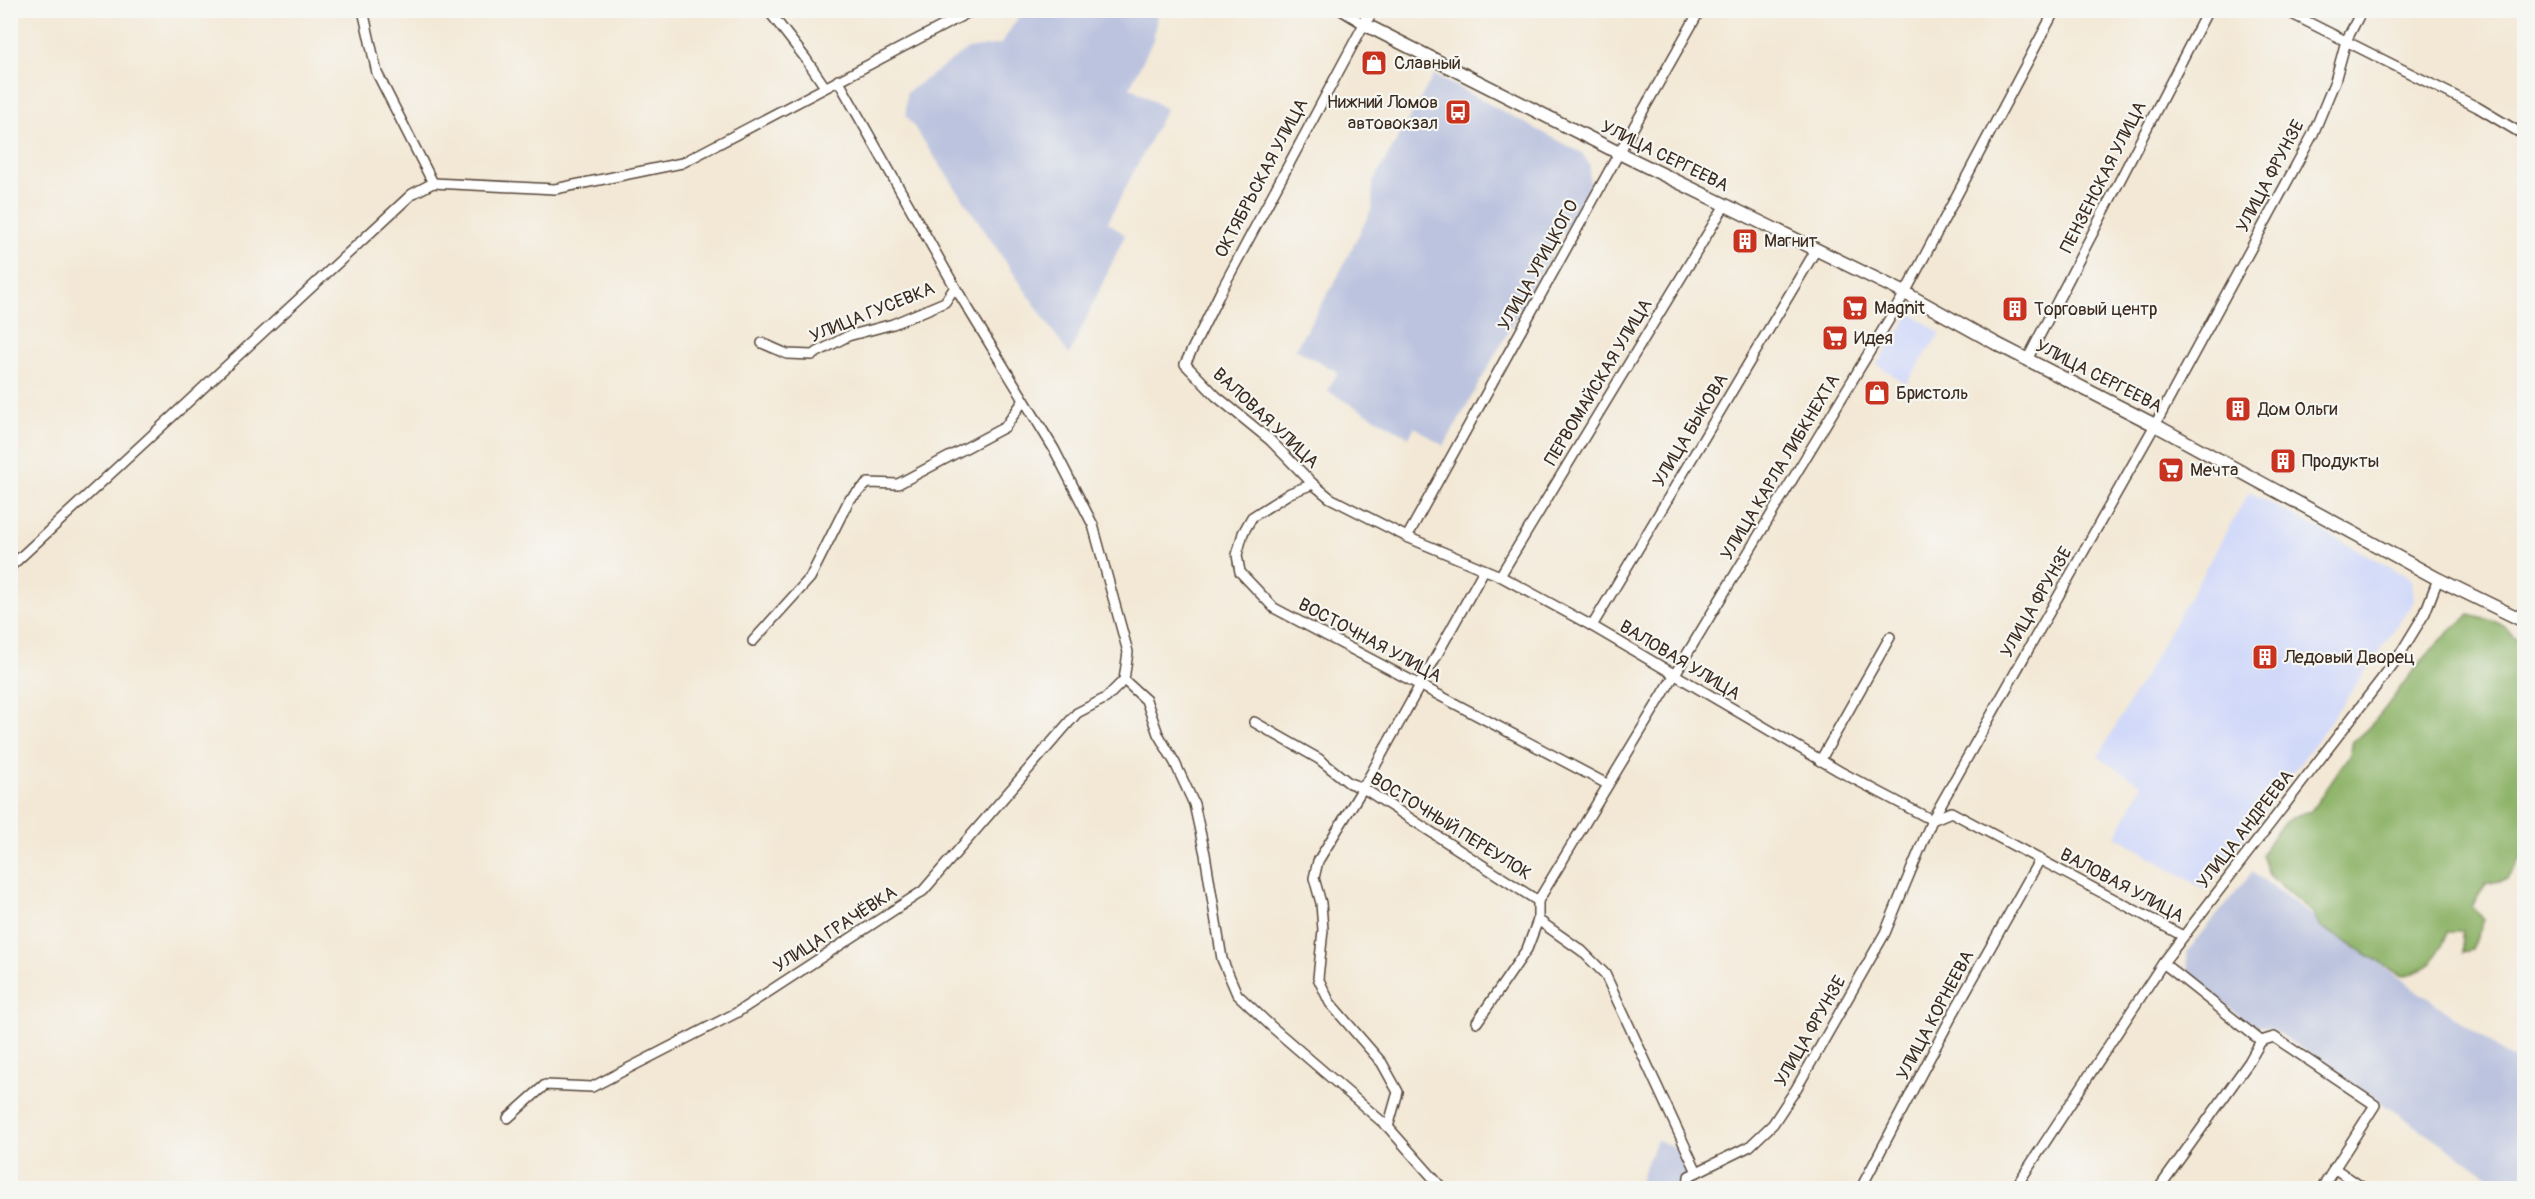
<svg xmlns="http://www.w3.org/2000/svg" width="2535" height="1199" font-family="Pangolin,sans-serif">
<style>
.built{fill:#d1d9f9}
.industrial{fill:#bbc3de}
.forest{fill:#8db368;stroke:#646e43;stroke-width:1.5}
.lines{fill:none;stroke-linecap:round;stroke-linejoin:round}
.minor-casing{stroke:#574639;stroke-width:12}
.secondary-casing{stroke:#574639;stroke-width:15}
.minor{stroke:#fff;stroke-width:9}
.secondary{stroke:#fff;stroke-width:12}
.labels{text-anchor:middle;stroke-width:4.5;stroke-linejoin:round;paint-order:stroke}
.poi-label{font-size:18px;fill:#3b2a1e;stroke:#f6f6f2;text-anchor:start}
.street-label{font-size:18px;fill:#3b2a1e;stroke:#f6f6f2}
</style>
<rect width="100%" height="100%" fill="#f6f6f2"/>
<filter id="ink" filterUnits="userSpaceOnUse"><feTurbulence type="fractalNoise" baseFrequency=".0167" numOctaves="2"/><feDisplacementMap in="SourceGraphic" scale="12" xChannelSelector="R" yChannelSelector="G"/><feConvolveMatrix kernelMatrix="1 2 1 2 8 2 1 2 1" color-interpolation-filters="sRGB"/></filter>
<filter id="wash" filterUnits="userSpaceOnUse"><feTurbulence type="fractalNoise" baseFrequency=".008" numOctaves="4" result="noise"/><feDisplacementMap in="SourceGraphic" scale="24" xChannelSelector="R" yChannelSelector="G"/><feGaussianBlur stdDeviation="1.35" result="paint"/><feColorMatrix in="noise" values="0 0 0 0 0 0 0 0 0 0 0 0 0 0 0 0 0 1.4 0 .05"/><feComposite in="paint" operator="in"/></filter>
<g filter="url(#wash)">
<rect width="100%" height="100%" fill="#f3e8d5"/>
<g class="built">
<polygon points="1911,313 1940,333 1906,384 1877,364"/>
<polygon points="2249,492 2412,579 2414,601 2313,746 2205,890 2116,836 2142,785 2098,757"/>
</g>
<g class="industrial">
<polygon points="1023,10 1158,11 1153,40 1130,87 1166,109 1108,222 1125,235 1069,355 906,115 906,93 968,49 1001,44"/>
<polygon points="1434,75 1582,153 1590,166 1589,187 1444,446 1415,427 1409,437 1327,391 1338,372 1295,349 1336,280 1372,208 1373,182"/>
<polygon points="2252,872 2524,1067 2524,1188 2507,1188 2271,1028 2250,1024 2188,975 2187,952"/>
<polygon points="1656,1140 1676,1147 1693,1180 1692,1188 1637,1188"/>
</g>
<path class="forest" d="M2469 615C2481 618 2496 620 2506 628 2513 635 2515 640 2524 643V854L2507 879 2486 884 2472 906 2484 920 2472 950 2463 952V932H2447C2434 960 2435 969 2402 976L2320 926 2312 912 2269 875 2262 855C2276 830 2281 818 2311 811L2350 754 2353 741C2378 723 2394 695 2413 671 2430 651 2448 631 2469 615Z"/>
</g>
<g filter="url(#ink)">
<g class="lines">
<g class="minor-casing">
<g id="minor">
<polyline points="363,10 377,73 433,183"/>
<polyline points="768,10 806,59 825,87"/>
<polyline points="1341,10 1364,24 1222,289 1185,364 1216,396 1270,440 1313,484 1330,498 1407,537 1500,576 1592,626 1839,771 1932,820 1951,812 2183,936"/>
<polyline points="2284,10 2477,107 2524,135"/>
<polyline points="838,80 955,287 1054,449 1093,525 1128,652 1124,680 1146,700 1158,734 1175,763 1194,804 1205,854 1222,959 1237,994 1272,1027 1388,1127 1442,1188"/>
<polyline points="762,343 787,354 812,355 848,336 893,324 945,302 955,287"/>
<polyline points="2027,360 2208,10"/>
<polyline points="1313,484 1290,493 1252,517 1243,533 1237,555 1240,572 1274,608 1607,784"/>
<polyline points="1407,537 1619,153 1700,10"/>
<polyline points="10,567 412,194 433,183 555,189 682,163 973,10"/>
<polyline points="1500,576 1725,205"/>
<polyline points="1592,626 1816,250"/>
<polyline points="753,641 810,578 849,500 868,483 898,484 1005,427 1024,400"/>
<polyline points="1254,722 1319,759 1349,783 1363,788 1538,901 1538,920 1582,951 1605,974 1697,1172"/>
<polyline points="1820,761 1890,637"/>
<polyline points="1538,901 1905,293 2055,10"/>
<polyline points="2163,963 2261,1041 2274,1037 2375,1105 2322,1188"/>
<polyline points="1477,1022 1527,949 1538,920"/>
<polyline points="508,1118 545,1085 592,1087 736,1013 923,891 1077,713 1106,698 1124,680"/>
<polyline points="1388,1127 1398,1092 1382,1063 1330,1003 1318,978 1323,930 1321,903 1314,878 1318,861 1363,788 1484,570"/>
<polyline points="2334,1168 2363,1188"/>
<polyline points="1688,1188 1689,1176 1750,1146 1773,1124 1796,1089 1885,933 1932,820 2155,425 2313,134 2335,81 2346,41 2362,10"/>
<polyline points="1861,1188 1954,1012 2040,859"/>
<polyline points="2015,1188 2163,963 2397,659 2425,613 2438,579"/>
<polyline points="2159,1188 2249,1062 2261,1041"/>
</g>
</g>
<g class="secondary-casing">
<polyline id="secondary" points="1371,10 1364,24 1619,153 1905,293 1995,343 2155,425 2438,579 2524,621"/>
</g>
<use href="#minor" class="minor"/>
<use href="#secondary" class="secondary"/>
</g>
</g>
<defs>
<g id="shop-square" transform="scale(1.35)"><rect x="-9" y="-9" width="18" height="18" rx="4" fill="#c8321e" stroke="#f6f6f2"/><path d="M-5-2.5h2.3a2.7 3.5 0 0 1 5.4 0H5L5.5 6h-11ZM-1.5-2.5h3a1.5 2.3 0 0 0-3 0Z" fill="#fff"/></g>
<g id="bus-square" transform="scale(1.35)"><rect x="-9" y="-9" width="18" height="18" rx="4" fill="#c8321e" stroke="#f6f6f2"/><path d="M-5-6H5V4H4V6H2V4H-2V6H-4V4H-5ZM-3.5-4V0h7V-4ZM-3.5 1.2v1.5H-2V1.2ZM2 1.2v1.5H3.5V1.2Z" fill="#fff"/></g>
<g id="building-square" transform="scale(1.35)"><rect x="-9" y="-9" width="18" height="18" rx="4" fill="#c8321e" stroke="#f6f6f2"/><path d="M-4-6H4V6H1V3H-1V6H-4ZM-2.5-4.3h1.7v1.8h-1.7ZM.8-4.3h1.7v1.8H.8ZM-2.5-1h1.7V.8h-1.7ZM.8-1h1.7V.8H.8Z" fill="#fff"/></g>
<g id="supermarket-square" transform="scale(1.35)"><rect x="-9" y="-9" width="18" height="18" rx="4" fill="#c8321e" stroke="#f6f6f2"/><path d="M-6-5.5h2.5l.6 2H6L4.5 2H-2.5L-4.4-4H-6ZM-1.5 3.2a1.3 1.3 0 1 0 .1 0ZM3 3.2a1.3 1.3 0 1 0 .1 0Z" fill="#fff"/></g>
</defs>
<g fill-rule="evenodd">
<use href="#shop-square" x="1374" y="63"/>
<use href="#bus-square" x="1458" y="112"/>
<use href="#building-square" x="1745" y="241"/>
<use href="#supermarket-square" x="1855" y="308"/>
<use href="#building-square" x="2015" y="309"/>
<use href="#supermarket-square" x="1835" y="338"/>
<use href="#shop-square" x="1877" y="393"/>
<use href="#building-square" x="2238" y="409"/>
<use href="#building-square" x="2283" y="461"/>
<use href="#supermarket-square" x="2171" y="470"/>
<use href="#building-square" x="2265" y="657"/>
</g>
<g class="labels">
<g class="poi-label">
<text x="1394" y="69">Славный</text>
<text x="1438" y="108" text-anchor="end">Нижний Ломов<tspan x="1438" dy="21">автовокзал</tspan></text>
<text x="1764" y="247">Магнит</text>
<text x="1874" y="314">Magnit</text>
<text x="2034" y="315">Торговый центр</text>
<text x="1854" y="344">Идея</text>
<text x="1896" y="399">Бристоль</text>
<text x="2258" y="415">Дом Ольги</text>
<text x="2302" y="467">Продукты</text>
<text x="2190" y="476">Мечта</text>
<text x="2284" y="663">Ледовый Дворец</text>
</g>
<g class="street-label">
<text transform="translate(1665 156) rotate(26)" y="6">УЛИЦА СЕРГЕЕВА</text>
<text transform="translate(2270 176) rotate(-62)" y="6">УЛИЦА ФРУНЗЕ</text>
<text transform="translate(2103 177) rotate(-63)" y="6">ПЕНЗЕНСКАЯ УЛИЦА</text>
<text transform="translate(1261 178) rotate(-62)" y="6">ОКТЯБРЬСКАЯ УЛИЦА</text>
<text transform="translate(1538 265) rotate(-61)" y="6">УЛИЦА УРИЦКОГО</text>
<text transform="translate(872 312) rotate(-22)" y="6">УЛИЦА ГУСЕВКА</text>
<text transform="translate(2099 376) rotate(27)" y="6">УЛИЦА СЕРГЕЕВА</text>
<text transform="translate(1598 382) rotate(-59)" y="6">ПЕРВОМАЙСКАЯ УЛИЦА</text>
<text transform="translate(1266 418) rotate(43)" y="6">ВАЛОВАЯ УЛИЦА</text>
<text transform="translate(1690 430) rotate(-59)" y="6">УЛИЦА БЫКОВА</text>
<text transform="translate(1780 467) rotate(-59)" y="6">УЛИЦА КАРЛА ЛИБКНЕХТА</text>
<text transform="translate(2036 602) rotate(-60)" y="6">УЛИЦА ФРУНЗЕ</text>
<text transform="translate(1370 640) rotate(28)" y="6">ВОСТОЧНАЯ УЛИЦА</text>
<text transform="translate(1680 660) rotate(31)" y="6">ВАЛОВАЯ УЛИЦА</text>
<text transform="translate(1451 826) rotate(32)" y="6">ВОСТОЧНЫЙ ПЕРЕУЛОК</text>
<text transform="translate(2245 829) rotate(-52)" y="6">УЛИЦА АНДРЕЕВА</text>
<text transform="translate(2122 885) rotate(28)" y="6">ВАЛОВАЯ УЛИЦА</text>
<text transform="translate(835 929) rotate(-33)" y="6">УЛИЦА ГРАЧЁВКА</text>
<text transform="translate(1935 1015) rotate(-62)" y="6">УЛИЦА КОРНЕЕВА</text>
<text transform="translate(1810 1031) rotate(-60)" y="6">УЛИЦА ФРУНЗЕ</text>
</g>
</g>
<rect width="2535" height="1199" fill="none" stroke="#f6f6f2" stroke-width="36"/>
</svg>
